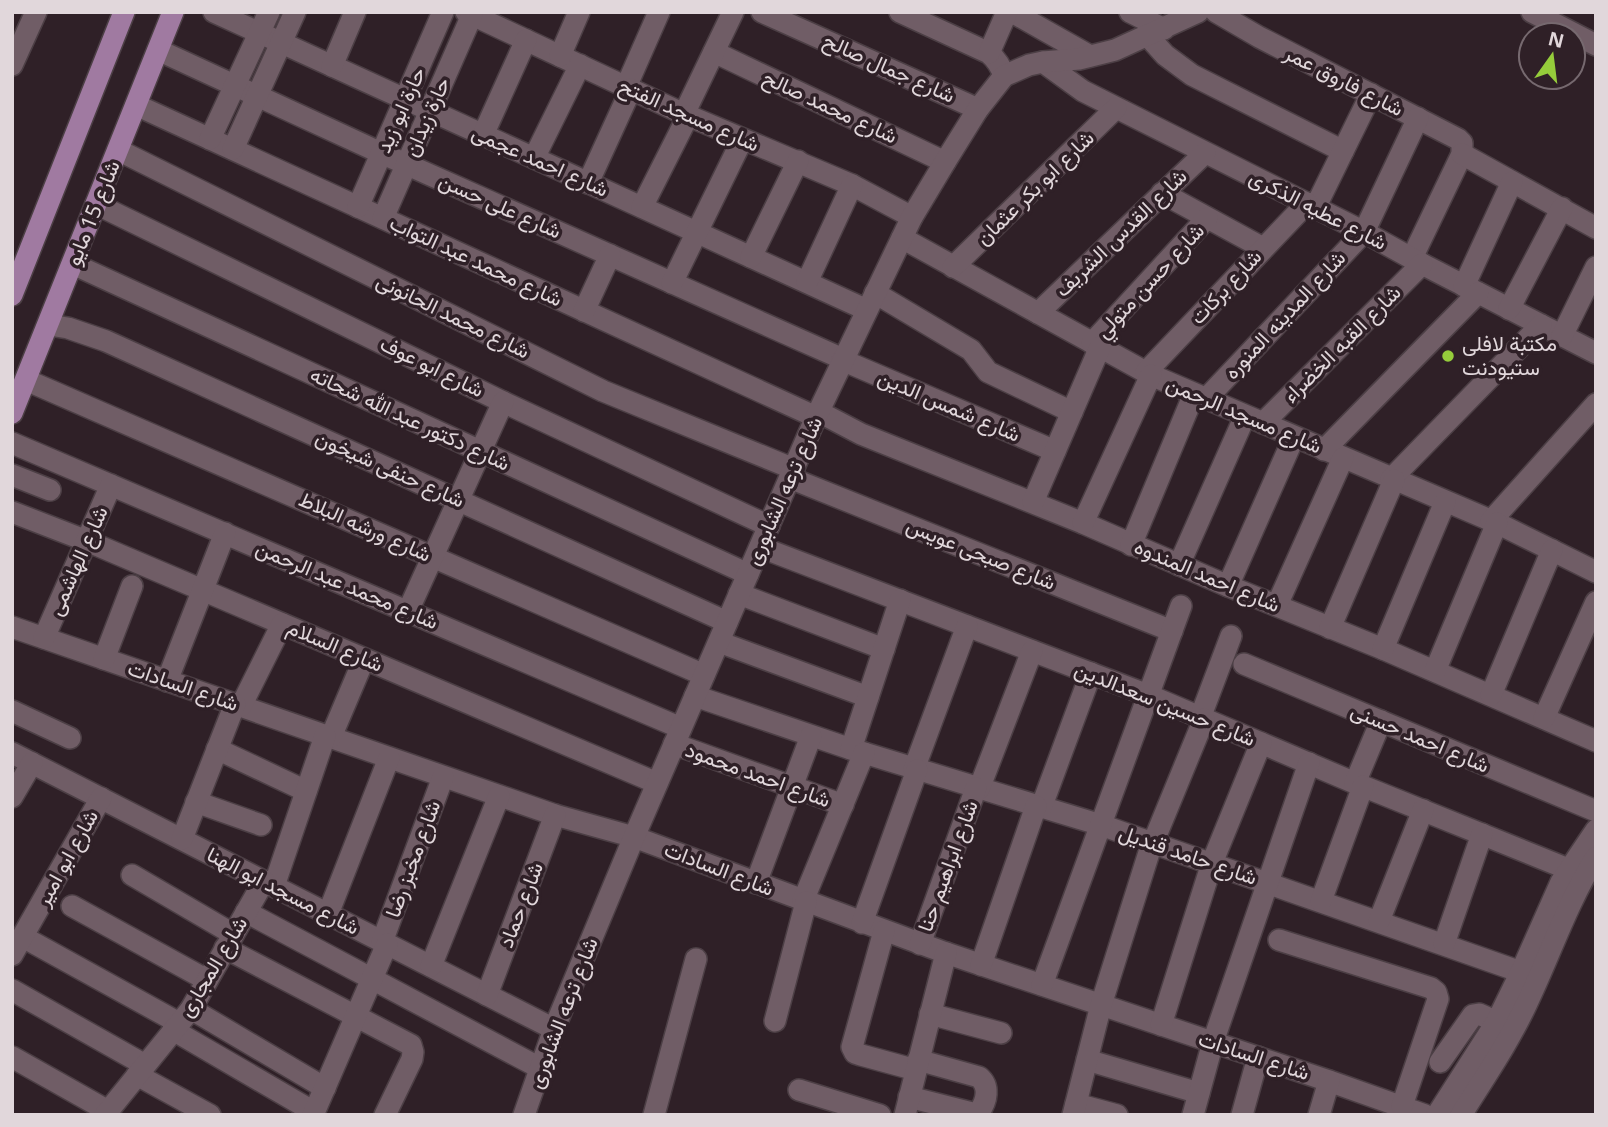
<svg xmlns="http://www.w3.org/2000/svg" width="1608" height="1127" font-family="'Noto Sans',Vazirmatn,sans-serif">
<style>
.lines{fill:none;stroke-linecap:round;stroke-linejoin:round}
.minor-casing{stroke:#4c3f45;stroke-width:24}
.major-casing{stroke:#4c3f45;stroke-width:24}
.minor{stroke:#705d66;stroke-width:21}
.major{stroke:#a07aa1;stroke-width:21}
.poi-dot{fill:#95cc3b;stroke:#2f2027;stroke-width:2.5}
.labels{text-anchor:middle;stroke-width:7;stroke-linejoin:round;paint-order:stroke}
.street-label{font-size:21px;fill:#e1d7db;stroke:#2f2027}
.poi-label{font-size:21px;fill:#e1d7db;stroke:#2f2027;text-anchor:start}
</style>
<rect width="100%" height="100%" fill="#2f2027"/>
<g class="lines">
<g class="minor-casing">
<g id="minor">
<polyline points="214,12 867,310"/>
<polyline points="466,12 684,114 852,185 912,217"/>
<polyline points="762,12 978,109"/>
<path d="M900 12 989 53C997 60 1001 66 1004 76"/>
<polyline points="1012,12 1090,56"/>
<polyline points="1130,12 1164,29"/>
<polyline points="1216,12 1259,37 1458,139 1462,143 1462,154 1412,258"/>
<polyline points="1532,12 1596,45"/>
<polyline points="1148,36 1165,55 1192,75 1343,151"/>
<polyline points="158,50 381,153 843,359"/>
<polyline points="714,52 945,162"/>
<polyline points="989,53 1007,12"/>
<polyline points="560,56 579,12"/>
<polyline points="1043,62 1083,91 1364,232 1422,264 1596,353"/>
<polyline points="12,65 36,12"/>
<polyline points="332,66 355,12"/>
<polyline points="626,87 659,12"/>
<polyline points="136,105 816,417"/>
<polyline points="684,114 733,12"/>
<polyline points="483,135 526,40"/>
<polyline points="210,139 269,12"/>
<polyline points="233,149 295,12"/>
<polyline points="118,150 603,391 794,469"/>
<polyline points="1462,154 1596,228"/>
<polyline points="534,158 580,65"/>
<polyline points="588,183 631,89"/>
<polyline points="1162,193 1263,248"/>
<polyline points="96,204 503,402 769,526"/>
<polyline points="358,207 443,12"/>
<polyline points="642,207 688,116"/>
<polyline points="1315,208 1371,94"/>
<polyline points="383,218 472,15"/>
<polyline points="902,238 1151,375 1497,523 1596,572"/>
<polyline points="751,257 798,161"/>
<polyline points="73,264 748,574"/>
<polyline points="953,267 1116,108"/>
<polyline points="807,282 852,185"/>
<polyline points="672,283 742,140"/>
<polyline points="1464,286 1512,182"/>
<polyline points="875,293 971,350 988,372 1072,412"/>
<polyline points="1509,309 1562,208"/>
<polyline points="584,311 610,255"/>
<polyline points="1038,313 1205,153"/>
<polyline points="49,325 68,328 106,341 727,622"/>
<polyline points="1562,336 1596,267"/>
<polyline points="1092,343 1207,218"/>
<polyline points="842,360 1055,451"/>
<polyline points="1146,372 1307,203"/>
<polyline points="26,380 704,675"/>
<polyline points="1206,399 1364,232 1418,118"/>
<polyline points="819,412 861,434 1083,523 1228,586 1383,649 1596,741"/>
<polyline points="1263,423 1422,264"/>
<polyline points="12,443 681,728"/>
<polyline points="1324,450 1478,293"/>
<polyline points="12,475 50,490"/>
<polyline points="790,478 1172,631"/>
<polyline points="1391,479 1541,325"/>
<polyline points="1033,502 1100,347"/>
<polyline points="12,512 87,541 657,783"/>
<polyline points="1491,521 1596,404"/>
<polyline points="1083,523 1151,375"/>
<polyline points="1131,545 1194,394"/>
<polyline points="760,547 1148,695 1355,783 1568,869"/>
<polyline points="1179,565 1245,416"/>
<polyline points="1228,586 1294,437"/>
<polyline points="739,594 884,649"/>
<polyline points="1277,605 1343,458"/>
<polyline points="408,611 503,402"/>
<polyline points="12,627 555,815 634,837 946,953 1329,1081 1425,1115"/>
<polyline points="1330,628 1394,480"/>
<polyline points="44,638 111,485"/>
<polyline points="719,642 868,697"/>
<polyline points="1383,649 1445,502"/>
<polyline points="104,659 132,586"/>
<polyline points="1244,664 1596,811"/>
<polyline points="1435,671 1497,523"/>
<polyline points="167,681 225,533"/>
<polyline points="1491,695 1552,550"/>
<polyline points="695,696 851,749 1101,825 1521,972"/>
<polyline points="241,706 282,624"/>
<polyline points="12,711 70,738"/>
<polyline points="1200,718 1231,636"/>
<polyline points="1544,718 1596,602"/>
<polyline points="331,737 364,659"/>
<polyline points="674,744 843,805"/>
<polyline points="217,749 306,791"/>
<polyline points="851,749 900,600"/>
<polyline points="12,753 554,1029"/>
<polyline points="914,769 967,626"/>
<polyline points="1355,783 1381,721"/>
<polyline points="979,789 1032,651"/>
<polyline points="12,797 32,763"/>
<polyline points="196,802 261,825"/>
<polyline points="1041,808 1091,673"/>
<polyline points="182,839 235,704"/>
<polyline points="1153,843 1204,719"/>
<polyline points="132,875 233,934"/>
<polyline points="756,883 811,736"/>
<polyline points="274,886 325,736"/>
<polyline points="803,901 864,753"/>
<polyline points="1321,901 1363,786"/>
<polyline points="72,906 207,980"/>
<polyline points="246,912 540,1068"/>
<polyline points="328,914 389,758"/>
<polyline points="1379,921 1423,810"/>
<polyline points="862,923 917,770"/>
<polyline points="884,931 852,1047 855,1053 861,1055 916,1070"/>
<polyline points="23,937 179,1023"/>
<polyline points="1279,940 1431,988 1436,992 1438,999 1402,1106"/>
<polyline points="382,942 443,777"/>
<polyline points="920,944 976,788"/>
<polyline points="1444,944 1482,834"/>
<polyline points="225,948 411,1045 413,1052 412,1059 385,1115"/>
<polyline points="12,955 101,798"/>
<polyline points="981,965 1036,806"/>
<polyline points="431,966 499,796"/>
<polyline points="1042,985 1181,606"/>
<polyline points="12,990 145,1065"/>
<polyline points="487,995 555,815"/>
<polyline points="191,1009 325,1088"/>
<polyline points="930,1014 1001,1033"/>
<polyline points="775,1021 806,902"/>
<polyline points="1161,1025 1212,863 1261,743"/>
<polyline points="173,1030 314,1112"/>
<polyline points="12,1057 108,1111"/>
<polyline points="1087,1060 1199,1093"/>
<polyline points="1440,1062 1473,1015 1479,1014 1509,1027"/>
<polyline points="137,1075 210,1115"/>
<polyline points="799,1090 880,1115"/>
<path d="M909 1097 972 1113 979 1112C987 1101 990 1086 979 1077L918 1060"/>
<polyline points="1076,1104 1117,1115"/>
<polyline points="105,1115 191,1009 264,881"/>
<polyline points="313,1115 387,944"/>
<polyline points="524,1115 554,1029 634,837 816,417 912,217 945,162 978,109 1004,76 1029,65 1043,62 1079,59 1115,50 1198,12"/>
<polyline points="654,1115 696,959"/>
<polyline points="905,1115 946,953"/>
<polyline points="1073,1115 1101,1005 1152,843"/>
<polyline points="1193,1115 1213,1042 1309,763"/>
<polyline points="1242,1115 1258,1057"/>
<polyline points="1319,1115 1329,1081"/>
<polyline points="1437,1115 1497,1021 1521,972 1561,882 1596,830"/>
<path d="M1461 1115C1484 1078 1509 1042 1527 1003 1550 955 1567 903 1596 857"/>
</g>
</g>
<g class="major-casing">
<g id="major">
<polyline points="12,295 124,12"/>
<polyline points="12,413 173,12"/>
</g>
</g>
<use href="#minor" class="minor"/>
<use href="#major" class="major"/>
</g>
<circle class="poi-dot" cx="1448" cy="356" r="7"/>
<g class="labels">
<g class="street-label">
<text transform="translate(889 68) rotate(24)" y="7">شارع جمال صالح</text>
<text transform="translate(1344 81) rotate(27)" y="7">شارع فاروق عمر</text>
<text transform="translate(830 107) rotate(25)" y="7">شارع محمد صالح</text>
<text transform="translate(401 110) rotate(-66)" y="7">حارة ابو زيد</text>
<text transform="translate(689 115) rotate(24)" y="7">شارع مسجد الفتح</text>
<text transform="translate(427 117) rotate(-66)" y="7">حارة زيدان</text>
<text transform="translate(540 161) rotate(24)" y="7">شارع احمد عجمى</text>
<text transform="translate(1035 188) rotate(-44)" y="7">شارع ابو بكر عثمان</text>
<text transform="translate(500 206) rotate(24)" y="7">شارع على حسن</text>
<text transform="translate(1318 210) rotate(27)" y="7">شارع عطيه الذكرى</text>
<text transform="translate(93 213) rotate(-68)" y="7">شارع 15 مايو</text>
<text transform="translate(1121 233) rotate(-44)" y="7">شارع القدس الشريف</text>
<text transform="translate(476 261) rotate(25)" y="7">شارع محمد عبد التواب</text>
<text transform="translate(1150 281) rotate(-47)" y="7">شارع حسن متولي</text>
<text transform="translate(1226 287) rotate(-47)" y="7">شارع بركات</text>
<text transform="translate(1285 315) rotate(-47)" y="7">شارع المدينه المنوره</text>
<text transform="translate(453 316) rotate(26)" y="7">شارع محمد الحانونى</text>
<text transform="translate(1342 344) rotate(-45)" y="7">شارع القبه الخضراء</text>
<text transform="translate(432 367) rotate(26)" y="7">شارع ابو عوف</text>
<text transform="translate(949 406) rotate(23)" y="7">شارع شمس الدين</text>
<text transform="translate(1244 415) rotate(23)" y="7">شارع مسجد الرحمن</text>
<text transform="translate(410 419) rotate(25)" y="7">شارع دكتور عبد الله شحاته</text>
<text transform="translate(390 469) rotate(24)" y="7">شارع حنفى شيخون</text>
<text transform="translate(784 491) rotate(-66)" y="7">شارع ترعه الشابورى</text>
<text transform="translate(365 527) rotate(24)" y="7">شارع ورشه البلاط</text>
<text transform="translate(981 554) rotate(22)" y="7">شارع صبحى عويس</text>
<text transform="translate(78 561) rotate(-66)" y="7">شارع الهاشمى</text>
<text transform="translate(1207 576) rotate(23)" y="7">شارع احمد المندوه</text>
<text transform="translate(347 585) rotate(23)" y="7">شارع محمد عبد الرحمن</text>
<text transform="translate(335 646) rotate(23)" y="7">شارع السلام</text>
<text transform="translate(183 686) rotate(19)" y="7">شارع السادات</text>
<text transform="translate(1165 704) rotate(22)" y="7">شارع حسين سعدالدين</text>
<text transform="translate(1420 738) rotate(23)" y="7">شارع احمد حسنى</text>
<text transform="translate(758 775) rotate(20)" y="7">شارع احمد محمود</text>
<text transform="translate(1188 855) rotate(19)" y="7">شارع حامد قنديل</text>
<text transform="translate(67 858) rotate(-61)" y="7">شارع ابو امير</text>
<text transform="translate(413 859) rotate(-70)" y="7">شارع مخبز رضا</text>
<text transform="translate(948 866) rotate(-70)" y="7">شارع ابراهيم حنا</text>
<text transform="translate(719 869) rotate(21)" y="7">شارع السادات</text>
<text transform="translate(283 891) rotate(27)" y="7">شارع مسجد ابو الهنا</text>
<text transform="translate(521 905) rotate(-69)" y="7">شارع حماد</text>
<text transform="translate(213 967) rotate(-59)" y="7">شارع المجارى</text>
<text transform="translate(563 1013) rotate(-69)" y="7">شارع ترعه الشابورى</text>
<text transform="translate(1254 1056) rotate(18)" y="7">شارع السادات</text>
</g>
<g class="poi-label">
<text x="1462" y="351">مكتبة لافلى<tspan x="1462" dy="24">ستيودنت</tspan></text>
</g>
</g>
<rect width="1608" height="1127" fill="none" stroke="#e1d7db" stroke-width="28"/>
<g transform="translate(1552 56) rotate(14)"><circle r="33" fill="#2f2027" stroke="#76696f" stroke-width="2"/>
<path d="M0-5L12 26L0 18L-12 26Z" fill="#95cc3b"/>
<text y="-10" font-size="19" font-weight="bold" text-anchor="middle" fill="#e1d7db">N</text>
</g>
</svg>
